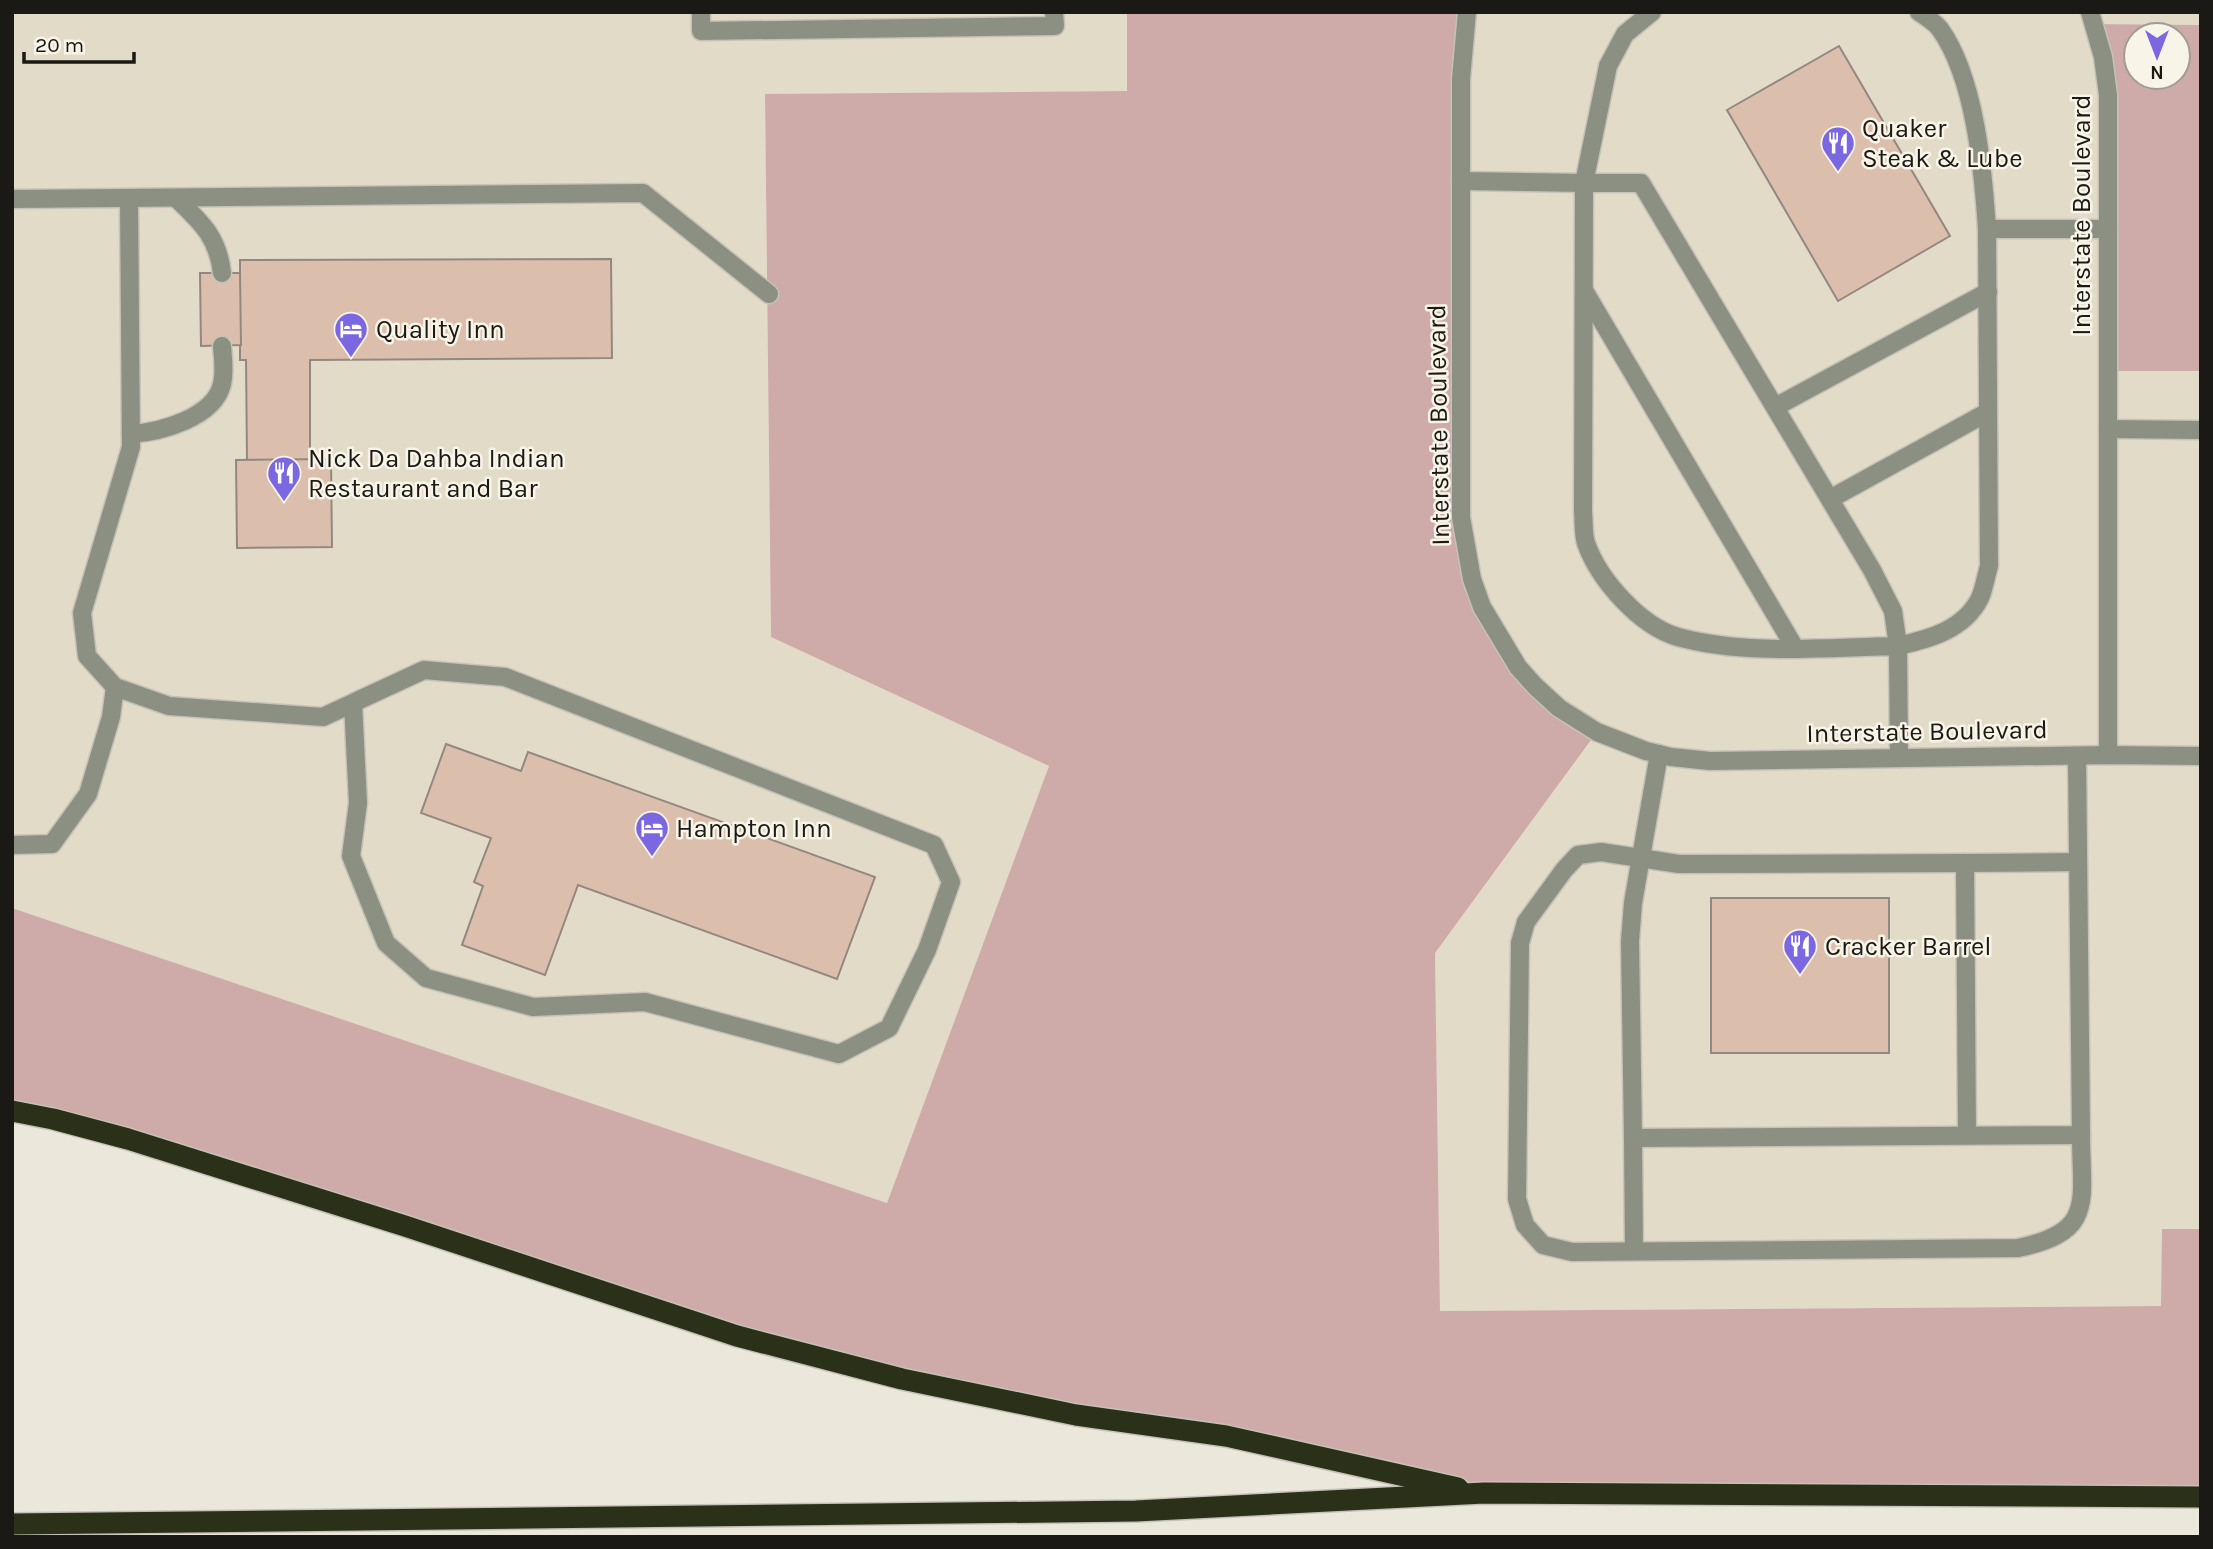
<svg xmlns="http://www.w3.org/2000/svg" width="2213" height="1549" font-family="Karla,sans-serif">
<style>
.built{fill:#e2dbc8}
.green{fill:#ceaba8;fill-rule:evenodd}
.building{fill:#dbbfac;stroke:#938881;stroke-width:2}
.lines{fill:none;stroke-linecap:round;stroke-linejoin:round}
.lane-casing{stroke:#c6c2b7;stroke-width:21}
.street-casing{stroke:#c6c2b7;stroke-width:21}
.highway-casing{stroke:#c6c2b7;stroke-width:24}
.lane{stroke:#8c9083;stroke-width:18}
.street{stroke:#8c9083;stroke-width:18}
.highway{stroke:#2a3118;stroke-width:21}
.labels{text-anchor:middle;stroke-width:5;stroke-linejoin:round;paint-order:stroke}
.poi-label{font-size:26px;fill:#1b1915;stroke:#f9f4e8;text-anchor:start}
.street-label{font-size:26px;fill:#1b1915;stroke:#f9f4e8}
</style>
<rect width="100%" height="100%" fill="#ece7db"/>
<g class="built">
<polygon points="12,12 1127,12 1128,91 765,95 771,637 1049,766 887,1203 12,908"/>
<polygon points="1467,12 2201,12 2201,25 2094,24 2103,57 2108,371 2201,371 2201,1229 2162,1230 2162,1306 1440,1311 1435,953 1597,733 1518,667 1465,548"/>
</g>
<g class="green">
<polygon points="1127,12 1467,12 1465,548 1518,667 1597,732 1435,953 1440,1311 2161,1306 2162,1229 2201,1229 2201,1497 1484,1493 902,1379 12,1111 12,908 887,1203 1049,766 771,637 765,94 1127,91"/>
<path d="M2094 24 2201 25V371H2108V95ZM2136 35H2178V77H2136Z"/>
</g>
<g class="building">
<polygon points="1839,46 1950,236 1838,301 1727,110"/>
<polygon points="611,259 612,358 310,360 310,460 247,460 246,360 240,360 240,260"/>
<polygon points="200,273 240,273 241,345 201,346"/>
<polygon points="331,459 332,547 237,548 236,460"/>
<polygon points="446,744 521,771 528,752 875,877 837,979 578,885 545,975 462,945 483,886 474,882 491,838 421,813"/>
<rect x="1711" y="898" width="178" height="155"/>
</g>
<g class="lines">
<g class="lane-casing">
<g id="lane">
<polyline points="701,12 701,31 1055,26 1054,12"/>
<path d="M1919 12C1926 17 1935 22 1940 29 1975 78 1983 169 1987 229H2108"/>
<polyline points="1461,181 1584,183 1608,66 1625,34 1652,12"/>
<path d="M176 198C201 222 218 237 222 273"/>
<polyline points="12,199 643,193 769,294"/>
<polyline points="129,199 131,447 82,613 87,656 115,687 169,706 323,717 353,703 357,701 424,670 505,677 934,845 951,882 927,950 889,1028 839,1054 645,1002 533,1007 426,978 386,943 351,856 358,803 353,703"/>
<polyline points="1585,292 1795,648"/>
<polyline points="1775,407 1988,292"/>
<polyline points="2108,429 2201,430"/>
<path d="M131 434C160 432 214 418 222 384 225 372 223 358 222 346"/>
<polyline points="1830,499 1988,412"/>
<polyline points="1659,754 1633,903 1630,941 1633,1138 2081,1135 2077,756"/>
<path d="M1899 758 1898 646C1826 647 1748 656 1678 637 1640 626 1599 580 1586 543 1583 534 1584 522 1583 511L1584 183H1641L1872 570 1893 611 1898 646C1929 639 1964 630 1980 598 1984 589 1986 576 1989 566L1987 229"/>
<polyline points="12,845 52,844 88,794 111,717 115,687"/>
<path d="M1965 863 1679 864 1601 852 1578 855 1564 870 1526 922 1520 943 1517 1199 1525 1225 1543 1245 1572 1252 2018 1248C2096 1232 2081 1201 2081 1135"/>
<polyline points="1967,1135 1965,863 2078,862"/>
<polyline points="1633,1138 1634,1251"/>
</g>
</g>
<g class="street-casing">
<g id="street">
<polyline points="1467,12 1461,79 1461,517 1472,579 1482,607 1518,667 1535,686 1559,708 1597,732 1646,751 1671,757 1710,761 2108,755 2201,756"/>
<polyline points="2090,12 2103,57 2108,95 2108,755"/>
</g>
</g>
<g class="highway-casing">
<g id="highway">
<polyline points="12,1111 53,1119 128,1139 405,1226 737,1336 902,1379 1076,1415 1226,1436 1458,1488"/>
<polyline points="12,1524 1136,1511 1484,1493 2201,1497"/>
</g>
</g>
<use href="#lane" class="lane"/>
<use href="#street" class="street"/>
<use href="#highway" class="highway"/>
</g>
<defs>
<g id="restaurant-pin" transform="scale(1.75)"><path d="M0 17L-7.5 6A9.5 9.5 0 1 1 7.5 6Z" fill="#7b67e2" stroke="#f9f4e8"/><path d="M-5-6h1v4h1v-4h1v4h1v-4h1v5L-1.5 .5V6h-2V.5L-5-1ZM5-6V6H3V1.5H1.5Q1.5-4 5-6Z" fill="#fff"/></g>
<g id="hotel-pin" transform="scale(1.75)"><path d="M0 17L-7.5 6A9.5 9.5 0 1 1 7.5 6Z" fill="#7b67e2" stroke="#f9f4e8"/><path d="M-6-4.5h1.5V1H6V5H4.5V3h-9V5H-6ZM-4 0a1.8 1.8 0 1 1 3.6 0ZM.5 0V-2.5h3Q6-2.5 6 0Z" fill="#fff"/></g>
</defs>
<g fill-rule="evenodd">
<use href="#restaurant-pin" x="1838" y="143"/>
<use href="#hotel-pin" x="351" y="329"/>
<use href="#restaurant-pin" x="284" y="473"/>
<use href="#hotel-pin" x="652" y="828"/>
<use href="#restaurant-pin" x="1800" y="946"/>
</g>
<g class="labels">
<g class="poi-label">
<text x="1862" y="137">Quaker<tspan x="1862" dy="30">Steak &amp; Lube</tspan></text>
<text x="376" y="338">Quality Inn</text>
<text x="308" y="467">Nick Da Dahba Indian<tspan x="308" dy="30">Restaurant and Bar</tspan></text>
<text x="676" y="837">Hampton Inn</text>
<text x="1825" y="955">Cracker Barrel</text>
</g>
<g class="street-label">
<text transform="translate(2081 215) rotate(-90)" y="9">Interstate Boulevard</text>
<text transform="translate(1438 425) rotate(-91)" y="9">Interstate Boulevard</text>
<text transform="translate(1927 731) rotate(-1)" y="9">Interstate Boulevard</text>
</g>
</g>
<rect width="2213" height="1549" fill="none" stroke="#1b1915" stroke-width="28"/>
<g transform="translate(2157 56) rotate(180)"><circle r="33" fill="#f9f4e8" stroke="#a09c94" stroke-width="2"/>
<path d="M0-5L12 26L0 18L-12 26Z" fill="#7b67e2"/>
<text y="-10" font-size="19" font-weight="bold" text-anchor="middle" fill="#1b1915">N</text>
</g>
<path d="M24 52v10h110v-10" fill="none" stroke="#1b1915" stroke-width="3.5"/>
<text x="35" y="52" font-size="21" fill="#1b1915" stroke="#f9f4e8" stroke-width="5" paint-order="stroke">20 m</text>
</svg>
